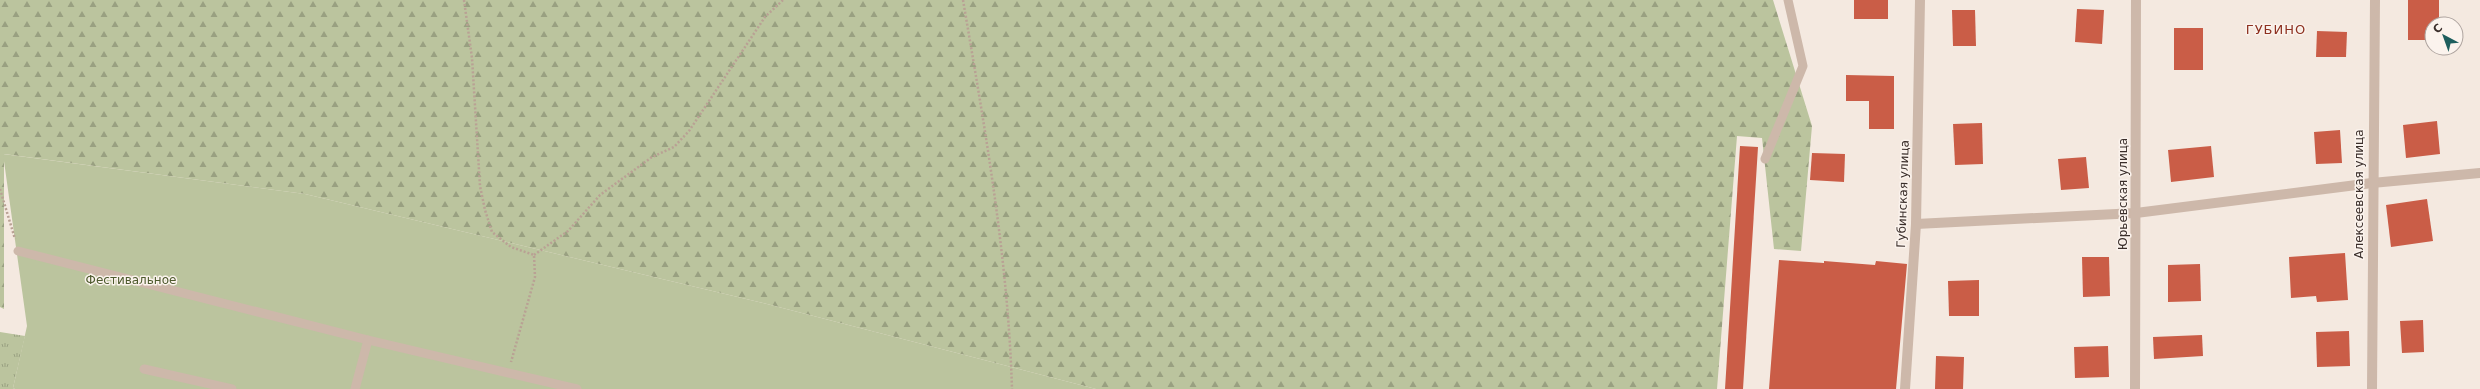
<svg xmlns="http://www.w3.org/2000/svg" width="2480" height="389" font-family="'DejaVu Sans',sans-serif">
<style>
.grass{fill:url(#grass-tufts)}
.forest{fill:url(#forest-firs)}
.green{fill:#bbc49e}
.building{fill:#ca5d47}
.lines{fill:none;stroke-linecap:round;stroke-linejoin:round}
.path{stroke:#b9a194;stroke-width:2.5;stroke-dasharray:2 2;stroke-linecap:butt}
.lane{stroke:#cdb8aa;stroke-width:9}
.street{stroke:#cdb8aa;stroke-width:10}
.labels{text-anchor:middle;stroke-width:3;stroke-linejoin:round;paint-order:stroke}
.street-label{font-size:12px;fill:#3a2e2a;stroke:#fbf3ed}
.park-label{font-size:12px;fill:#4d5a2d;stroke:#fbf3ed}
.neighbourhood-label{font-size:13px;letter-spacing:1px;fill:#8d3120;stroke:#fbf3ed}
</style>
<defs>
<pattern id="grass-tufts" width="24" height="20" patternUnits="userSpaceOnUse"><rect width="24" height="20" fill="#bbc49e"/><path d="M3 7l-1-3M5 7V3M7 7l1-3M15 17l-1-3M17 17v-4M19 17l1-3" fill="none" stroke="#99a081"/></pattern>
<pattern id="forest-firs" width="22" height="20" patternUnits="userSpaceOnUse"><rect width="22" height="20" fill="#bbc49e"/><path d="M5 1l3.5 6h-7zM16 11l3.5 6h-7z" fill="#99a081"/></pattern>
</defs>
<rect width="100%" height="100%" fill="#f4e9e0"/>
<polygon class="grass" points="0,332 25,336 13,388 15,389 0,389"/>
<polygon class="forest" points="0,0 1773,0 1812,126 1801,251 1774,249 1762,138 1737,136 1717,389 1096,389 767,304 305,194 4,154 4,309 0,307"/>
<polygon class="green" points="3,154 305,194 767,304 1096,389 15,389 13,388 27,326"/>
<g class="building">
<rect x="1854" y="0" width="34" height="19"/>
<polygon points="2408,0 2439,0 2439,24 2432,24 2432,40 2408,40"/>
<polygon points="2077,9 2104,10 2102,44 2075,42"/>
<polygon points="1952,10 1975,10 1976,46 1953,46"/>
<rect x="2174" y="28" width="29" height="42"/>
<polygon points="2317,31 2347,32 2346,57 2316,57"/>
<polygon points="1846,75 1894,76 1894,129 1869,129 1869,101 1846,101"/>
<polygon points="2437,121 2440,154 2406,158 2403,125"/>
<polygon points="1982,123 1983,164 1955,165 1953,124"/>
<polygon points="2340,130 2342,163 2316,164 2314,132"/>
<polygon points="1740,146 1758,147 1743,389 1725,389"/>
<polygon points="2211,146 2214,177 2171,182 2168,150"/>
<polygon points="1812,153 1845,154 1844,182 1810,180"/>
<polygon points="2086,157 2089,188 2061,190 2058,159"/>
<polygon points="2427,199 2433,241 2391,247 2386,205"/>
<polygon points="2345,253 2348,300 2317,302 2316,296 2291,298 2289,257"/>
<polygon points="2082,257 2109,257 2110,296 2083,297"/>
<polygon points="1779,260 1824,263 1824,261 1875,265 1876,261 1907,264 1896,389 1769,389"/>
<polygon points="2200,264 2201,301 2168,302 2168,265"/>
<polygon points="1979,280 1979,316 1949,316 1948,281"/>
<polygon points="2423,320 2424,352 2402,353 2400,321"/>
<polygon points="2349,331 2350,366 2317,367 2316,332"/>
<polygon points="2202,335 2203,356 2154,359 2153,337"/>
<polygon points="2108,346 2109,377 2075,378 2074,347"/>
<polygon points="1936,356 1964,357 1963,389 1935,389"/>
</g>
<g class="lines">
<g class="path">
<polyline points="464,0 472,58 480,186 485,210 492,232 511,247 534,255 535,277 511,362"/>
<path d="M963 0C985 129 1008 258 1012 389"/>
<polyline points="0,189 15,239"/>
<polyline points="534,255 568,231 600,195 652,157 674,147 689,131 765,17 783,0"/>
</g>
<g class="lane">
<polyline points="1765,159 1803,66 1788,0"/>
<polyline points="18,251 368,340 577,389"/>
<polyline points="144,369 232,389"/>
<polyline points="355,389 368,340"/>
</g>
<g class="street">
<polyline points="1916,224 2136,213 2372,183 2480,173"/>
<polyline points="1905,389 1916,224 1920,0"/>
<polyline points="2135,389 2136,0"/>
<polyline points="2372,389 2375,0"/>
</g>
</g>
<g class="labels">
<g class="street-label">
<text transform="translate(1903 194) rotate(-88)" y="4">Губинская улица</text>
<text transform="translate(2123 194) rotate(-90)" y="4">Юрьевская улица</text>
<text transform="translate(2359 194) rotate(-90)" y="4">Алексеевская улица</text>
</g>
<g class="park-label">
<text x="131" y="284">Фестивальное</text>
</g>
<g class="neighbourhood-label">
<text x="2276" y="34">ГУБИНО</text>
</g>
</g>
<g transform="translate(2444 36) rotate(319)"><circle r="19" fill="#fbf3ed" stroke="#aea49f"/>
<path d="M0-3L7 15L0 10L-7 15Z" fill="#1d5e5d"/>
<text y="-6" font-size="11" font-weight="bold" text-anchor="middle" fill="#3a2e2a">С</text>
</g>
</svg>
